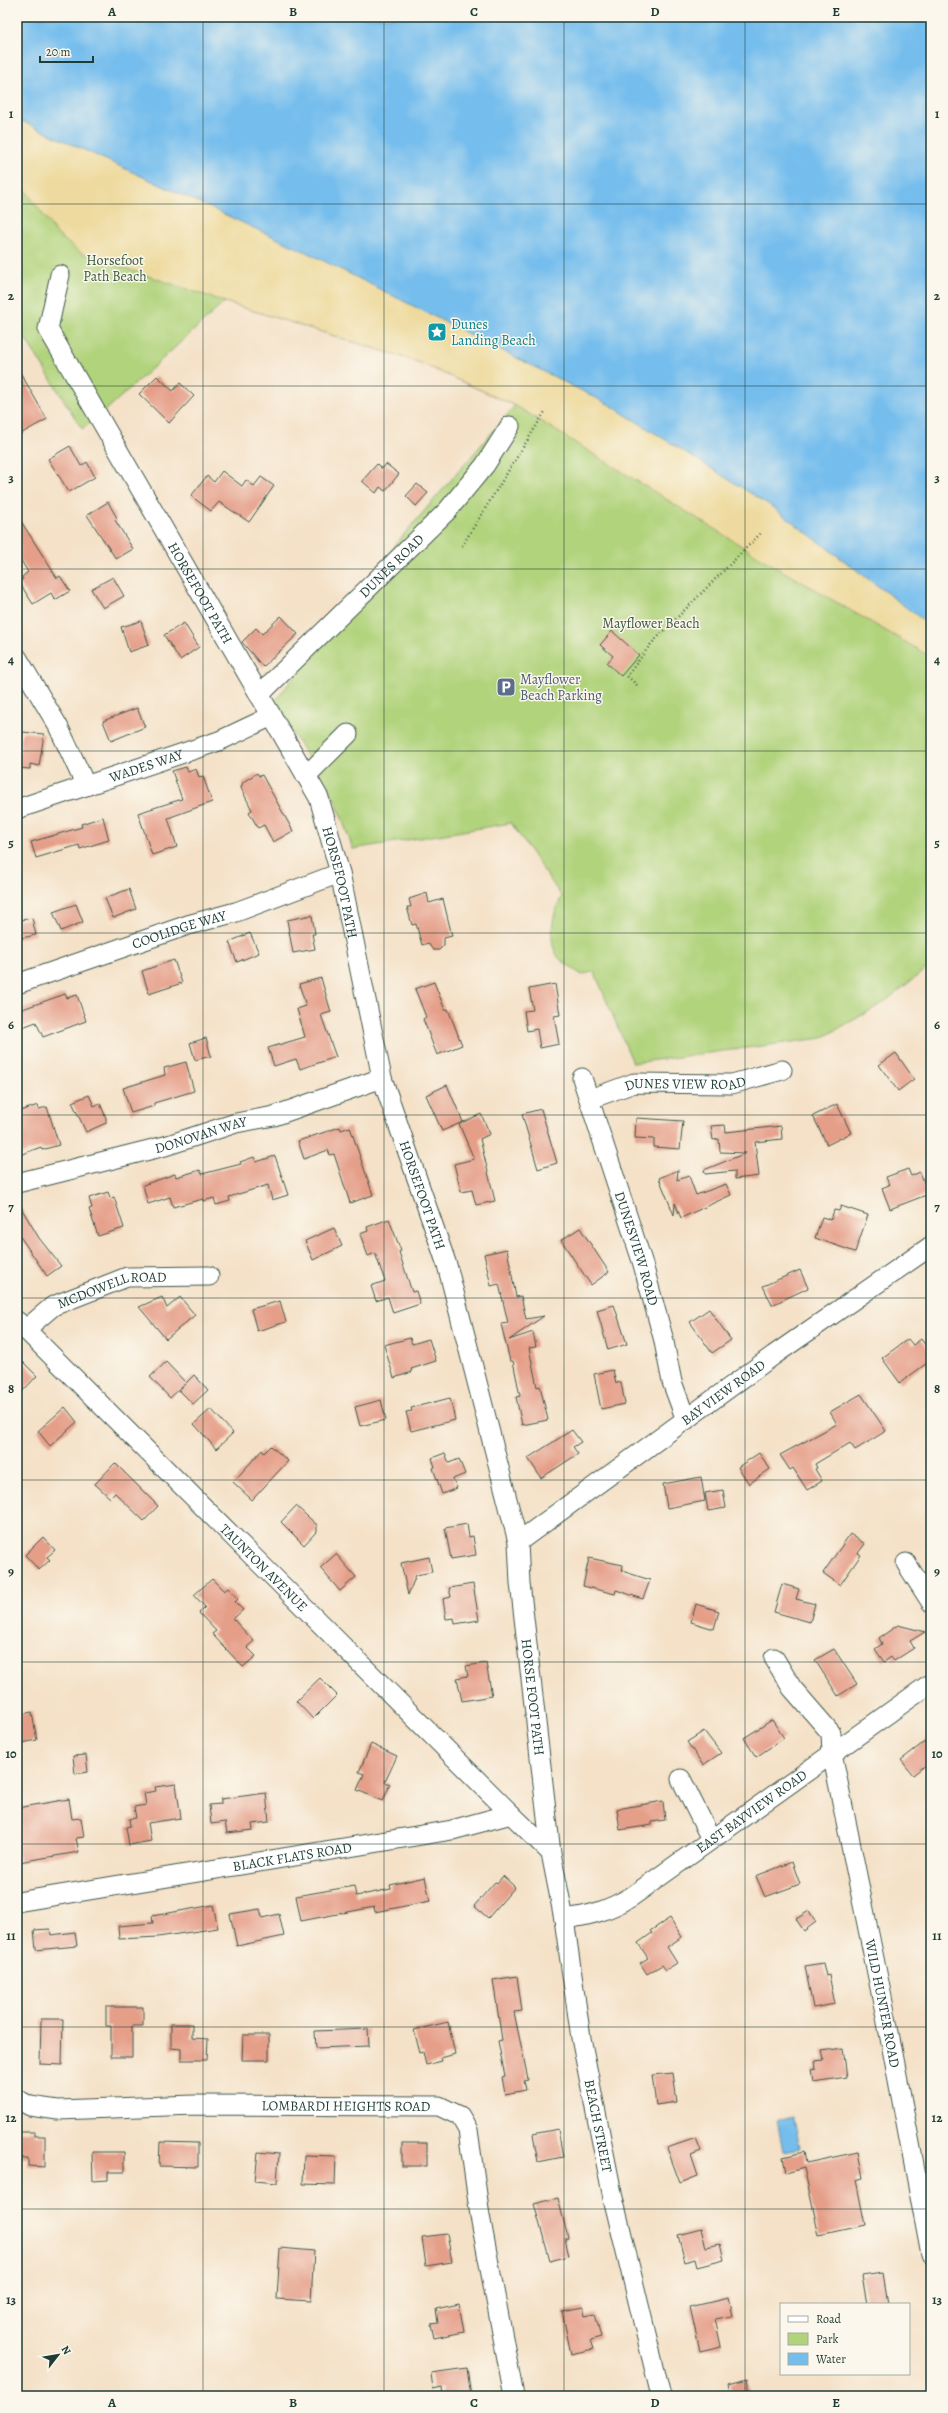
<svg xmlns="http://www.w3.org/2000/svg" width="948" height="2413" font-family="Alegreya,serif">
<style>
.green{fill:#b1d37b;stroke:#688858}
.sand{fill:#eeda9e;stroke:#868c69}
.water{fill:#75bded;stroke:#4a7d90}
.building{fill:#e59f89}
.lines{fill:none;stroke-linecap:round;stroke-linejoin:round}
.minor-casing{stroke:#3f564a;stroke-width:21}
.path{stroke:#3f564a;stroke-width:2.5;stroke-dasharray:1 3;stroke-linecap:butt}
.minor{stroke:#fff;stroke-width:19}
.grid{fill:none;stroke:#1f3d34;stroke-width:1;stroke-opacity:0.55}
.labels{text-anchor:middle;stroke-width:3;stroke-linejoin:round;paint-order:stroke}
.park-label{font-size:14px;fill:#3c5b42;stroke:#fbf7ec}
.culture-label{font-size:14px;fill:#0d838f;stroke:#fbf7ec;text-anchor:start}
.street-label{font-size:14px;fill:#1f3d34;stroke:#fbf7ec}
.service-label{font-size:14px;fill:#4e5e75;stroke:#fbf7ec;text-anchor:start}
.neatline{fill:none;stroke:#1f3d34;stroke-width:1.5}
.grid-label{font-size:13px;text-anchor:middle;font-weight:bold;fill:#1f3d34}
</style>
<rect width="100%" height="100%" fill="#fbf7ec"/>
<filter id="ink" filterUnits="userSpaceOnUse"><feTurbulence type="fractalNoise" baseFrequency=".025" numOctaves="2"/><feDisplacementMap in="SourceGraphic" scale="8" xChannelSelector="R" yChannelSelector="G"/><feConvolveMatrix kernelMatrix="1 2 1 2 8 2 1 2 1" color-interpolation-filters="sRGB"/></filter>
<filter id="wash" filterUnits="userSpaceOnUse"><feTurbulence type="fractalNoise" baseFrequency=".012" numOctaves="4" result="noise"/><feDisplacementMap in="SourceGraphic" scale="16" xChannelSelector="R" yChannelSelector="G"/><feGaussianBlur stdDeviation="0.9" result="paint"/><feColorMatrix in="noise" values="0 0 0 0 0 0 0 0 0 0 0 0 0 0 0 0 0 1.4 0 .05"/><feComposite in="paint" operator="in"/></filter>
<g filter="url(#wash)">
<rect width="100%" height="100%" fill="#f4e1c7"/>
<g class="green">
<polygon points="17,109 225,302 105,411 82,429 17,325"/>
<path d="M574 288 931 551V965L883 1003 822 1038 633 1063 594 971 582 975C575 970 567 966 561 960 546 947 552 912 562 897L511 823 353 849 334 797 273 704 401 538 513 408Z"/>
</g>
<polygon class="sand" points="17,105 931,551 931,657 774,566 516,406 418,362 225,302 81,253 58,235 17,179"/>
<g class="water">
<polygon points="17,17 931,17 931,626 771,506 610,405 304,251 17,119"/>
<polygon points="793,2116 800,2148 783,2151 777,2120"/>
</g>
<g id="blocks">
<g class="building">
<polygon points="17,367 47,419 17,436"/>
<polygon points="157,376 173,391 180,383 194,396 169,423 139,394"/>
<polygon points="70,446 81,466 87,462 95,477 69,492 48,459"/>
<polygon points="377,464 382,469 386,464 399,474 385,491 380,487 376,493 362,481"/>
<polygon points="222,471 242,486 246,480 254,486 261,477 274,486 249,522 219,502 211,511 191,496 207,476 214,482"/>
<polygon points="417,484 428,493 416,506 406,496"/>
<polygon points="108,502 117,518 115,520 133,549 116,559 87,515"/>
<polygon points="17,515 57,578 60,576 70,591 55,600 51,593 33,604 19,582 23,579 22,577 28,572 17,554"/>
<polygon points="113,577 124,596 103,608 91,589"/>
<polygon points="281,616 298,634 263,667 242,642 256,628 262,634"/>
<polygon points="141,621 149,645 129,652 121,627"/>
<polygon points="184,623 199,647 180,660 164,635"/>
<polygon points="612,631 639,655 621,676 607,663 613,656 600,645"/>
<polygon points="137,708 145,727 111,741 103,721"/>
<polygon points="22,732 44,734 39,766 30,764 30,769 17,768 17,752 20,752"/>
<polygon points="186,767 188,772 196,769 199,777 203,776 212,802 168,818 177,847 152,855 138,813 182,799 172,771"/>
<polygon points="257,773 259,776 262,775 293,831 273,842 264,825 258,828 249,812 252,810 241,788 243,782"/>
<polygon points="103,817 109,840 80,849 79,845 36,858 31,842 82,827 81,824"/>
<polygon points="129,889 136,909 113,918 105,898"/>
<polygon points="427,893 429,903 443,899 452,936 444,938 444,945 439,950 433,950 428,943 422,945 416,924 412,925 407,907 411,907 409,899"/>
<polygon points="76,904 83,922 61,931 53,912"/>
<polygon points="312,915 315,934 312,934 315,949 293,953 287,920"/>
<polygon points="32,918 36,935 17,939 17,921"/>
<polygon points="250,933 259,953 237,962 229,942"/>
<polygon points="174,960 182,983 149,994 142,971"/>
<polygon points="321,978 331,1012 321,1015 336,1057 300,1069 296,1059 274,1066 268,1048 305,1037 297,1009 306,1006 299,984"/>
<polygon points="434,982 445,1010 448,1009 462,1045 437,1055 423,1019 426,1017 415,989"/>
<polygon points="555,984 560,1015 554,1016 559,1044 540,1048 537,1029 527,1031 524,1011 533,1010 529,989"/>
<polygon points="65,994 67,998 77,995 86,1021 43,1037 36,1022 17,1029 17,1011"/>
<polygon points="206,1038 211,1056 195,1060 190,1043"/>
<polygon points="896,1053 914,1079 898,1091 879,1065"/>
<polygon points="186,1062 194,1091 154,1103 154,1106 131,1113 123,1088 165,1075 164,1068"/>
<polygon points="447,1085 463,1122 442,1131 426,1095"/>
<polygon points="89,1095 94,1106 100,1103 106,1118 106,1123 86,1132 72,1102"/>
<polygon points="837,1104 851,1133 827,1145 813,1116"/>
<polygon points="38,1105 39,1109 47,1107 59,1145 42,1150 41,1147 17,1156 17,1112"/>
<polygon points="541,1109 557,1163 538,1169 522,1114"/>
<polygon points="481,1114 490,1134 480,1139 495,1201 476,1205 472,1190 461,1192 454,1164 474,1159 459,1124"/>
<polygon points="636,1118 683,1121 680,1149 654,1147 654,1139 635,1138"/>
<polygon points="725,1125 726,1132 781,1126 782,1139 755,1142 759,1176 735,1179 735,1171 705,1174 704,1170 746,1153 720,1152 719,1139 713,1140 711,1126"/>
<polygon points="340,1127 341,1130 350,1127 373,1195 350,1203 334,1154 330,1155 328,1150 304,1159 298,1141"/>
<polygon points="275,1156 288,1195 272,1200 268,1185 229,1197 230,1201 216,1205 214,1198 203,1201 203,1199 173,1207 170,1197 148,1204 143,1185 175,1174 176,1177 200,1170 202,1174 241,1164 240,1162 254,1157 256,1162"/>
<polygon points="908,1169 911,1176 920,1172 929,1194 890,1209 882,1188 889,1185 886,1177"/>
<polygon points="678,1170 677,1180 689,1176 696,1195 726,1184 731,1195 681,1218 675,1203 674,1215 659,1178"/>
<polygon points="108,1192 110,1198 114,1197 124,1228 98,1236 89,1209 92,1208 89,1198"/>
<polygon points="17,1201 39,1238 61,1266 47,1276 17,1232"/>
<polygon points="841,1206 868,1215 855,1252 815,1238 822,1217 831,1220 834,1210 839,1211"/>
<polygon points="389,1219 401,1251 399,1252 412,1292 416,1291 420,1304 393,1313 388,1297 376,1301 371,1286 385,1281 375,1253 368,1256 360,1234 368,1231 367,1227"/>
<polygon points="334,1228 342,1246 313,1260 305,1241"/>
<polygon points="580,1228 609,1272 591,1285 561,1240"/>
<polygon points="507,1249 516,1297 521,1296 526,1319 544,1316 509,1340 533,1332 536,1347 529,1348 537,1387 540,1386 548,1420 522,1425 516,1397 520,1396 513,1361 510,1361 501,1324 508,1323 499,1284 491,1286 484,1254"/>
<polygon points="800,1270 808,1288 772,1305 763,1286"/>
<polygon points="162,1297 167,1308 180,1297 195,1315 166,1339 139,1307"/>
<polygon points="280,1301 286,1322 257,1331 251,1309"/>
<polygon points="614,1305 627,1344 608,1350 597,1310"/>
<polygon points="709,1309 731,1340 712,1353 690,1322"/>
<polygon points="410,1338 412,1344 429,1339 436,1361 411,1369 412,1372 394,1378 384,1345"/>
<polygon points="908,1339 913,1345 921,1339 931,1353 931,1360 900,1383 882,1358"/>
<polygon points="17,1356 37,1376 17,1397"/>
<polygon points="166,1362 186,1383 170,1398 150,1377"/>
<polygon points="613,1370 616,1383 621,1382 625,1404 601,1409 594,1374"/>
<polygon points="194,1375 208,1390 193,1404 179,1390"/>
<polygon points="861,1394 886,1431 855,1450 850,1443 815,1464 817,1468 815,1469 822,1481 807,1490 793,1468 790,1470 780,1455 837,1424 830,1412"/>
<polygon points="450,1398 455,1420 411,1431 406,1412 412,1411 411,1408"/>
<polygon points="381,1400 386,1420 360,1426 355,1407"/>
<polygon points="65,1407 77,1422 50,1446 38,1431"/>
<polygon points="211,1409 233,1433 216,1449 194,1424"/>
<polygon points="572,1430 581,1442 573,1447 578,1454 541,1478 528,1458"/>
<polygon points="271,1446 288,1461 252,1500 233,1482 262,1450 264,1453"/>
<polygon points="445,1453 449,1463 459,1459 465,1474 453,1479 457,1488 442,1494 433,1468 435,1467 432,1458"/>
<polygon points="759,1453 770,1469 749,1484 738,1467"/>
<polygon points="115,1463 158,1506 144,1521 115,1493 110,1498 95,1484"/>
<polygon points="701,1477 705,1501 667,1508 663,1484"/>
<polygon points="723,1490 726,1508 708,1511 705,1493"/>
<polygon points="296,1506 317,1525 317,1531 304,1545 281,1522"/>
<polygon points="467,1524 469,1537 473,1536 476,1555 451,1559 445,1528"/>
<polygon points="850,1534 865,1544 858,1553 861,1555 840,1585 823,1573"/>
<polygon points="43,1537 55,1550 47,1557 50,1560 39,1570 25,1555"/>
<polygon points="336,1554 356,1577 340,1591 320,1568"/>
<polygon points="429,1557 432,1572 416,1575 408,1595 401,1563"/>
<polygon points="589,1558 623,1565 622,1571 650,1580 643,1599 616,1590 615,1594 583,1586"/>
<polygon points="212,1579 224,1591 228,1588 238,1599 235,1602 243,1610 233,1619 254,1641 247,1647 256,1656 243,1667 212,1634 216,1631 199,1613 205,1607 194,1595"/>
<polygon points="473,1584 479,1620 455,1624 454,1618 446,1619 443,1599 451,1597 449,1588"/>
<polygon points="782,1584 799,1589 796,1599 815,1604 810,1622 774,1612"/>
<polygon points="696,1604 719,1611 714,1629 691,1622"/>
<polygon points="898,1625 925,1632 910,1641 914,1648 894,1661 891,1657 884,1662 875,1649 882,1644 879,1638"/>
<polygon points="834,1649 857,1684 838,1696 815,1660"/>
<polygon points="486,1663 492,1696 462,1701 457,1678 468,1676 466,1666"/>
<polygon points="320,1678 337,1695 313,1719 296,1701"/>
<polygon points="32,1712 37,1740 17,1744 17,1715"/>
<polygon points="772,1720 784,1738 756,1757 744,1738"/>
<polygon points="704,1731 721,1753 703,1765 687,1742"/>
<polygon points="931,1737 931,1761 913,1775 901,1760"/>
<polygon points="371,1744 397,1756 385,1782 390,1784 383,1801 357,1790 364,1774 359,1772"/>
<polygon points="86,1755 88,1772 75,1774 73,1756"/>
<polygon points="176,1784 181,1818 148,1823 151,1841 129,1845 126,1827 130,1826 129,1819 136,1818 134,1807 146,1805 144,1793 156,1791 155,1787"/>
<polygon points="266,1793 269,1822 252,1824 253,1830 227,1833 225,1822 211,1824 209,1805 221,1804 221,1799"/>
<polygon points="69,1799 72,1819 81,1818 84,1837 76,1838 79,1852 19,1862 17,1849 17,1808"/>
<polygon points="663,1801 665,1820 652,1822 652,1825 620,1830 617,1809"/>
<polygon points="792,1862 800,1884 765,1897 756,1876"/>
<polygon points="503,1876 515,1887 488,1918 474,1906 495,1882 497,1883"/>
<polygon points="425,1877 430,1901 375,1912 374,1907 301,1921 296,1896 354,1886 356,1896 391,1889 390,1885"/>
<polygon points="213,1905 218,1928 158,1937 119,1939 118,1926 153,1923 152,1916"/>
<polygon points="260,1909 262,1918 279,1914 284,1936 237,1946 230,1914"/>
<polygon points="809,1911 816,1922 804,1931 796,1919"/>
<polygon points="670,1918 682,1937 667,1947 677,1963 666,1970 662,1965 647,1974 640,1963 648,1958 638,1943 652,1933 650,1931"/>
<polygon points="50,1929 51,1935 75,1932 77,1946 36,1950 34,1930"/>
<polygon points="823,1963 826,1976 829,1975 835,2004 813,2008 805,1966"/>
<polygon points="517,1976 522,2011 514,2012 528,2079 524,2080 526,2090 505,2094 502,2077 505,2076 498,2041 502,2040 493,1980"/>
<polygon points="106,2007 143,2007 143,2026 132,2026 132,2057 111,2057 111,2026 106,2026"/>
<polygon points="41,2019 63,2019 62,2065 40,2064"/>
<polygon points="448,2022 455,2054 441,2058 442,2061 426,2065 423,2052 420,2053 414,2030"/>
<polygon points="171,2024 192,2024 192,2038 208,2039 207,2060 181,2060 181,2049 171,2048"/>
<polygon points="368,2029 369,2046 316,2048 315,2031"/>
<polygon points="243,2035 269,2035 269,2060 242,2060"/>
<polygon points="843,2048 847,2077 813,2082 811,2069 816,2068 815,2061 824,2060 822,2051"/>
<polygon points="673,2073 677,2102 656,2105 652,2075"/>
<polygon points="558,2129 563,2157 538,2162 533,2134"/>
<polygon points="17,2132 35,2132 35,2136 45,2136 45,2167 28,2166 28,2158 17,2158"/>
<polygon points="696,2138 701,2151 691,2155 698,2176 680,2183 667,2148"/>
<polygon points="160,2142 198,2143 198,2167 159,2166"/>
<rect x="402" y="2143" width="25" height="23"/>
<polygon points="92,2152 124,2152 124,2172 108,2172 108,2180 93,2181"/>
<polygon points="258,2152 279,2154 277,2183 255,2181"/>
<polygon points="804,2152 806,2163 858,2152 863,2178 856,2180 865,2225 819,2235 804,2168 786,2173 783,2157"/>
<polygon points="304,2155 336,2156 335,2185 303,2184"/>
<polygon points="558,2198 568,2238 565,2239 569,2256 550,2261 534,2204"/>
<polygon points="701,2229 706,2247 720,2244 724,2260 697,2267 695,2259 685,2262 678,2235"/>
<polygon points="447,2234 452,2262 426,2266 422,2237"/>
<polygon points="280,2248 314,2251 311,2301 277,2299"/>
<polygon points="883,2273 888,2304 867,2304 862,2276"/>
<polygon points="728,2298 732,2316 715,2319 721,2346 700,2351 690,2307"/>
<polygon points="459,2304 464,2332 434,2338 431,2324 438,2323 436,2309"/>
<polygon points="583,2307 585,2316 595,2314 601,2337 590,2340 593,2349 571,2354 562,2311"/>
<polygon points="467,2368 471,2396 443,2396 442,2387 433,2389 431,2373"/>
<polygon points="747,2379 751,2396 732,2396 729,2384"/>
</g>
</g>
</g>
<g filter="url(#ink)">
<use href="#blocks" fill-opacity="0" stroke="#3f564a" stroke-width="1"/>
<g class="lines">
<g class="minor-casing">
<g id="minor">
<path id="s1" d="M60 275 48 329 319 798 340 873 382 1078 447 1265 518 1542 520 1583 551 1853 564 1919 581 2038 613 2198 661 2396"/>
<polyline points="17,657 58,726 86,786"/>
<path id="s2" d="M259 695 447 511 485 465 510 426"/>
<polyline points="306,776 348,734"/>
<path id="s3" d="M17 809 219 741 272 716"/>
<path id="s4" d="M17 984 188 925 236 912 340 873"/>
<path id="s5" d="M582 1078 642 1261 663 1337 672 1382 686 1420"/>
<path id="s6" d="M590 1099 634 1083 732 1084 782 1070"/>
<path id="s7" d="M17 1183 165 1146 236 1123 274 1116 382 1078"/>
<path id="s8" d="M17 1321 511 1814"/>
<path id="s9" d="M25 1330 53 1306 127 1277 209 1276"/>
<path id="s10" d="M518 1542 774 1355 931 1246"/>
<polyline points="906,1563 931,1602"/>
<path id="s11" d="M774 1658 792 1688 831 1733 832 1753 886 2017 931 2254"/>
<polyline points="681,1779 711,1839"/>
<path id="s12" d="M17 1902 452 1830 511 1814 551 1853"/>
<path id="s13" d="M564 1919C590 1916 609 1910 631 1897L931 1683"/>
<path id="s14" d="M17 2099 30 2106 58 2110 194 2105 439 2106 460 2116 468 2130 480 2216 514 2396"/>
</g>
</g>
<g class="path">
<polyline points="462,546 546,410"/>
<polyline points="637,685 627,676 651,644 762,532"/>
</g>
<use href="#minor" class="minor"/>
</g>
</g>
<path class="grid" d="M203 17V2396M384 17V2396M564 17V2396M745 17V2396M17 204H931M17 386H931M17 569H931M17 751H931M17 933H931M17 1115H931M17 1298H931M17 1480H931M17 1662H931M17 1844H931M17 2027H931M17 2209H931"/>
<defs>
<g id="sight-square" transform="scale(1)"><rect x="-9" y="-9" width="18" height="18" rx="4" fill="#0f9aa8" stroke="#fbf7ec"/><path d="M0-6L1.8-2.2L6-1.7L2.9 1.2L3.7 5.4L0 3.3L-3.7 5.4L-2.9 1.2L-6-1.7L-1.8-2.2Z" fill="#fff"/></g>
<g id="parking-square" transform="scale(1)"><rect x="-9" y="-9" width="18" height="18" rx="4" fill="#5c6f8a" stroke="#fbf7ec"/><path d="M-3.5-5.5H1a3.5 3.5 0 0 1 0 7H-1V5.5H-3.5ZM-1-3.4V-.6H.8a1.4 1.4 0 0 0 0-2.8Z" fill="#fff"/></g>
</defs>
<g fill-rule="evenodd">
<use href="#sight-square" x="437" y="332"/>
<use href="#parking-square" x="506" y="687"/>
</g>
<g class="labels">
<g class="park-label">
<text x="115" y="265">Horsefoot<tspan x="115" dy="16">Path Beach</tspan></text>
<text x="651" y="628">Mayflower Beach</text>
</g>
<g class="culture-label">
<text x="451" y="329">Dunes<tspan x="451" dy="16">Landing Beach</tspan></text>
</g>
<g class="street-label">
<text dy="5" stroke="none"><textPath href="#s2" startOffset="185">DUNES ROAD</textPath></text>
<text dy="5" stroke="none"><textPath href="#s1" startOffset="360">HORSEFOOT PATH</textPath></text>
<text dy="5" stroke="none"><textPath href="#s3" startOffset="136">WADES WAY</textPath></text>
<text dy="5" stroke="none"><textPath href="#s1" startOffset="684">HORSEFOOT PATH</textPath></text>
<text dy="5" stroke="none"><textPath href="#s4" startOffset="171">COOLIDGE WAY</textPath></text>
<text dy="5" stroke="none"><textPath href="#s6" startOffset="98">DUNES VIEW ROAD</textPath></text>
<text dy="5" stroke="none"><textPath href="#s7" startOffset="190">DONOVAN WAY</textPath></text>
<text dy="5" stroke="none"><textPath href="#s1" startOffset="1008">HORSEFOOT PATH</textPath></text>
<text dy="5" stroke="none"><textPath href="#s5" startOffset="179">DUNESVIEW ROAD</textPath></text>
<text dy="5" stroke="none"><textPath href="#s9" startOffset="99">MCDOWELL ROAD</textPath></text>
<text dy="5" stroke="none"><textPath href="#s10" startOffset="254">BAY VIEW ROAD</textPath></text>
<text dy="5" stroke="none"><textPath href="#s8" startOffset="349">TAUNTON AVENUE</textPath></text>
<text dy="5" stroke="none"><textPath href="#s1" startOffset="1524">HORSE FOOT PATH</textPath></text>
<text dy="5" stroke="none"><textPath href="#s13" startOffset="219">EAST BAYVIEW ROAD</textPath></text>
<text dy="5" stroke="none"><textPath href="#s12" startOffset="279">BLACK FLATS ROAD</textPath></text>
<text dy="5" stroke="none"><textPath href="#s11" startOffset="370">WILD HUNTER ROAD</textPath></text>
<text dy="5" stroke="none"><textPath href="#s14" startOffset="331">LOMBARDI HEIGHTS ROAD</textPath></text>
<text dy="5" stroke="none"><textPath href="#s1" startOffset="1958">BEACH STREET</textPath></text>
</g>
<g class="service-label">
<text x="520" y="684">Mayflower<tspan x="520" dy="16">Beach Parking</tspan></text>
</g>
</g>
<rect width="948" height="2413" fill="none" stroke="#fbf7ec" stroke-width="44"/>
<rect x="780" y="2303" width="130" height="72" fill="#fbf7ec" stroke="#a3ada2"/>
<rect x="788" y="2316" width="20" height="6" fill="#ffffff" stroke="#a3ada2"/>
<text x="816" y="2323" font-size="12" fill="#1f3d34">Road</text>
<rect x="788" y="2333" width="20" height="12" fill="#b1d37b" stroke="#a3ada2"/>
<text x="816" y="2343" font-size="12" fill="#1f3d34">Park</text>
<rect x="788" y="2353" width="20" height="12" fill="#75bded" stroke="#a3ada2"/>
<text x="816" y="2363" font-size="12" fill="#1f3d34">Water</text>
<g transform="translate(58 2355) rotate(59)" stroke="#fbf7ec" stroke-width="3" paint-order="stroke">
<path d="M0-3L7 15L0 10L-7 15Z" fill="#1f3d34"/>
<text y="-6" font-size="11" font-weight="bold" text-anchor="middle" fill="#1f3d34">N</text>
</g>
<path d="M40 56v6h53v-6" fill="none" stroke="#1f3d34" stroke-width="2"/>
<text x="46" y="56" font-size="12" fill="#1f3d34" stroke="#fbf7ec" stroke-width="3" paint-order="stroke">20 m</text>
<rect x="22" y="22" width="904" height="2369" class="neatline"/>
<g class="grid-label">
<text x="112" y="16">A</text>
<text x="293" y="16">B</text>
<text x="474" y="16">C</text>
<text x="655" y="16">D</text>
<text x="836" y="16">E</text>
<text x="11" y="118">1</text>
<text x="937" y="118">1</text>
<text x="11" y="300">2</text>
<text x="937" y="300">2</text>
<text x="11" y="482">3</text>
<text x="937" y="482">3</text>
<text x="11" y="664">4</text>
<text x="937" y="664">4</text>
<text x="11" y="847">5</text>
<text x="937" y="847">5</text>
<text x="11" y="1029">6</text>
<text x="937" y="1029">6</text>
<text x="11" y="1211">7</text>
<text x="937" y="1211">7</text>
<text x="11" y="1393">8</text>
<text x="937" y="1393">8</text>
<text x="11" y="1576">9</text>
<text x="937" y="1576">9</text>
<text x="11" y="1758">10</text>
<text x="937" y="1758">10</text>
<text x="11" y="1940">11</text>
<text x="937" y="1940">11</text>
<text x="11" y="2122">12</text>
<text x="937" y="2122">12</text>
<text x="11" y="2304">13</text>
<text x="937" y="2304">13</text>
<text x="112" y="2407">A</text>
<text x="293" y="2407">B</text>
<text x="474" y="2407">C</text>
<text x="655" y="2407">D</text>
<text x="836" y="2407">E</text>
</g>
</svg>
